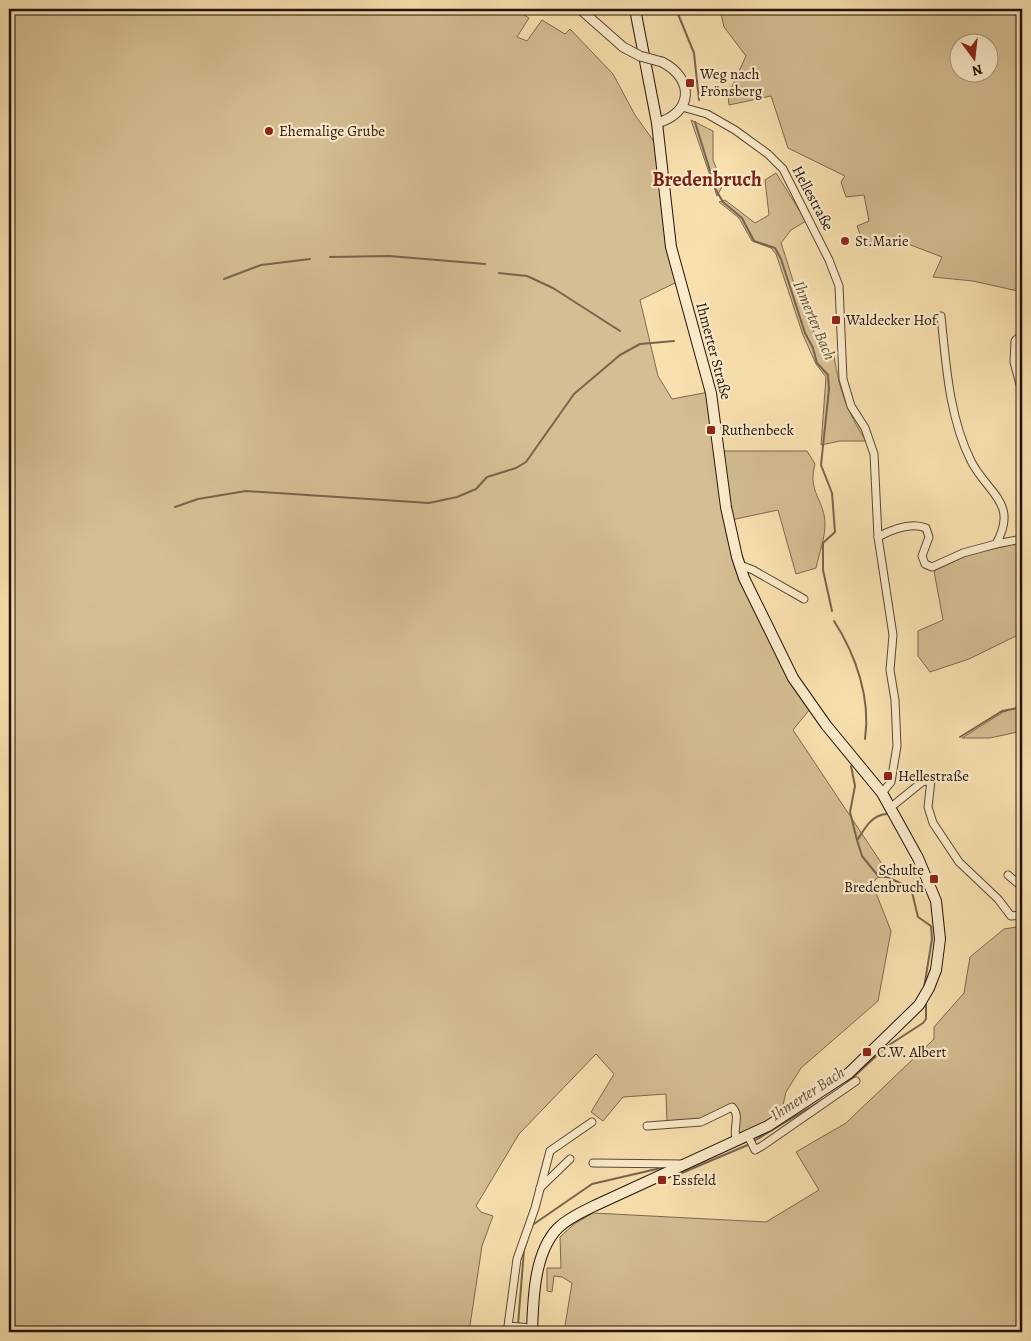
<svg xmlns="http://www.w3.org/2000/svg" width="1031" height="1341" font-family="Alegreya,serif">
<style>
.green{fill:#d5be93;stroke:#7c684f;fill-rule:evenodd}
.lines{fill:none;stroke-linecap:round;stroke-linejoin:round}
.stream{stroke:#78644c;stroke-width:2}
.minor-casing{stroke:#584634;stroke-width:9}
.tertiary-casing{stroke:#584634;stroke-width:11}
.secondary-casing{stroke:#23120b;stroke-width:12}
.minor{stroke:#fbeccb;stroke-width:7}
.tertiary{stroke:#fbeccb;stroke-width:9}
.secondary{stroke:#fbeccb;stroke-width:10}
.tertiary-bridge-casing{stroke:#584634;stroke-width:11;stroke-linecap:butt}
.tertiary-bridge{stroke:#fbeccb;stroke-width:9}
.poi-dot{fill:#8f2418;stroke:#fbeccb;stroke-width:2}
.labels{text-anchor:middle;stroke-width:4.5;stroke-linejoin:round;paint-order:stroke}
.poi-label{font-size:15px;fill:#23120b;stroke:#fbeccb;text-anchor:start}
.street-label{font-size:15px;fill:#23120b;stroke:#fbeccb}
.water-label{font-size:16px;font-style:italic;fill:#62503c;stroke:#fbeccb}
.district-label{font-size:20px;font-weight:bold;fill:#7a1f14;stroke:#fbeccb}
</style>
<rect width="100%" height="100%" fill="#f9e1af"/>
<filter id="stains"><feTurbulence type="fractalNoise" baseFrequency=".004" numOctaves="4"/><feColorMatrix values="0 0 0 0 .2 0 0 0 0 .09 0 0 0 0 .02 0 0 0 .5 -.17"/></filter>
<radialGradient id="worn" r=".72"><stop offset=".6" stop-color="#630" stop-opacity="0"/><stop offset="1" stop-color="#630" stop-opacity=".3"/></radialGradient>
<g class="green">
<polygon points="9,9 514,9 529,18 517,37 527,41 542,20 565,34 570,29 613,74 635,115 655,143 677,282 640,300 658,376 672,399 709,392 736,558 810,709 793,730 886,870 872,883 891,931 878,1001 801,1068 786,1092 780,1118 737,1140 734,1107 708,1119 667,1122 666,1094 623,1097 603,1121 591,1112 614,1074 596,1054 519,1134 476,1206 481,1212 493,1216 482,1246 469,1332 9,1332"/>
<path d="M720 9H1022V292L973 281 933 277 942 257 908 244 888 241 865 248 857 226 869 221 864 195 846 197 841 182 845 176 788 148 771 96 729 105 728 95 746 56 724 27ZM958 42H988V72H958Z"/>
<polygon points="691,120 713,131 713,160 723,185 717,196"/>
<path d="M776 173 806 221 791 230 781 243C793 277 805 334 834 356 840 392 846 409 866 441H840L821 445 826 377 816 364 803 335 776 254 771 248 752 241 739 218 719 202 725 200 755 223 769 215 765 180Z"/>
<path d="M723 451H807L815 464C807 493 825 499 825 525 825 538 819 554 816 568L796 574 778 510 731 520Z"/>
<polygon points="1022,542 1022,633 969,659 930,672 918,656 918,631 943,620 934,571 968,555"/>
<polygon points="1022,706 1022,731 990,738 962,738 1003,712"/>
<polygon points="1022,926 1022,1332 564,1332 572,1283 562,1277 554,1276 552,1292 547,1291 547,1268 561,1268 560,1237 574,1224 593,1213 766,1222 819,1190 796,1152 846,1123 934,1039 934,1027 964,993 970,957 1004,929"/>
</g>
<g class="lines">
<g class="stream">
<polyline points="676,9 694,53 699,100"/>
<polyline points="695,122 716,190 723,202 742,218 754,241 775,248 781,259 805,333 813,348 817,363 828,375 829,389 821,465 832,493 835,532 823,543 823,570 832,611"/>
<polyline points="330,257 389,256 485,264"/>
<polyline points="499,273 527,276 553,288 620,331"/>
<polyline points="224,279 261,265 310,259"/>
<polyline points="175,507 198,499 246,491 429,503 457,497 476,489 487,477 516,468 526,462 574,394 620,355 640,344 674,341"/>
<path d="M834 621C856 655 871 699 865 739"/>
<polyline points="960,737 1002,711 1018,708 1022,705"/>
<polyline points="851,766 855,786 850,812 857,840 862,856 879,877 887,877 911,888 918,917 931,926 932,939 924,988"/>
<path d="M858 839C865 828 872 815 886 814"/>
<polyline points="847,1083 886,1047 923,1023 926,1019 926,1004"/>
<polyline points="754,1141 829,1096"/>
<polyline points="677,1175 750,1144"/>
<polyline points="531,1226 592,1184 661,1168"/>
<polyline points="518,1325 524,1250 527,1240"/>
</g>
<g class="minor-casing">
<g id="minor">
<polyline points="682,107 707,114 735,130 768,154 783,169 829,260 839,286 843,379 851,406 865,428 874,454 878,537 893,635 890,670 895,700 897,746 891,782 882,793"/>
<polyline points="1022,334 1015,341 1014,362 1022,392"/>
<path d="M878 537C891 530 911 522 926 528L929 537 922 556 925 564 932 567 963 553 996 544C1019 503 988 494 971 461 949 417 946 364 941 316"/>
<polyline points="996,544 1022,539"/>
<polyline points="740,565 753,570 804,599"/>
<polyline points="890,808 922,782 931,780 928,807 933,823 959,862 998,899 1011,916 1022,915"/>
<polyline points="1008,875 1022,887"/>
<path d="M647 1126 701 1122 732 1107C742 1117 731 1129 737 1141"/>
<polyline points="748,1136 755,1150 762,1146 856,1081"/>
<polyline points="593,1163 683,1164"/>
<polyline points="540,1188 570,1159"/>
<polyline points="532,1328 508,1326 517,1259 535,1208 550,1151 592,1122"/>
</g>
</g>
<g class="tertiary-casing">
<g id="tertiary">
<polyline points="580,9 623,47"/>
<path d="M657 123C693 113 695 79 662 62"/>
</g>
</g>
<g class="secondary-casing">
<path id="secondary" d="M532 1332C533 1300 534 1252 558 1228 568 1218 582 1212 594 1206L768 1126 849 1073 919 1005 929 988 936 970 940 939 936 901 918 858 882 793 826 725 793 678 744 578 737 557 726 507 711 393 671 247 657 123 635 9"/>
</g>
<use href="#minor" class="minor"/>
<use href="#tertiary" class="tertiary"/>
<use href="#secondary" class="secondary"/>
<g class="tertiary-bridge-casing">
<polyline id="tertiary-bridge" points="623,47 640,56 662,62"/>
</g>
<use href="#tertiary-bridge" class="tertiary-bridge"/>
</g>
<g class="poi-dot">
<rect x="685" y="78" width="10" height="10" rx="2.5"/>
<circle cx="269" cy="131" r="5"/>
<circle cx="845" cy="241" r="5"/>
<rect x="831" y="315" width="10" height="10" rx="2.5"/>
<rect x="706" y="425" width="10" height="10" rx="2.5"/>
<rect x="883" y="771" width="10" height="10" rx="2.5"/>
<rect x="929" y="874" width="10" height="10" rx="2.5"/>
<rect x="862" y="1047" width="10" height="10" rx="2.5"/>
<rect x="657" y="1175" width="10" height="10" rx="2.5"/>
</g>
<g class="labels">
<g class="poi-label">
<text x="700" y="79">Weg nach<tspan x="700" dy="17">Frönsberg</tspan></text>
<text x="279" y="136">Ehemalige Grube</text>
<text x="855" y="246">St.Marie</text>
<text x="846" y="325">Waldecker Hof</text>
<text x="721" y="435">Ruthenbeck</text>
<text x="898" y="781">Hellestraße</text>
<text x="924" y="875" text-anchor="end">Schulte<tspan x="924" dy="17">Bredenbruch</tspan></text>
<text x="877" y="1057">C.W. Albert</text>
<text x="672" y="1185">Essfeld</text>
</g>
<g class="street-label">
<text transform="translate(813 198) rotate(62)" y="5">Hellestraße</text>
<text transform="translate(714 351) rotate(75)" y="5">Ihmerter Straße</text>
</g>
<g class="water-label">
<text transform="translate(815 320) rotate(67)" y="6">Ihmerter Bach</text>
<text transform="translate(807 1093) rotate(-33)" y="6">Ihmerter Bach</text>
</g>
<g class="district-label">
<text x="707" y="186">Bredenbruch</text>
</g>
</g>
<rect width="1031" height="1341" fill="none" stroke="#f9e1af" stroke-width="30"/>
<rect x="10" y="10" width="1011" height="1321" fill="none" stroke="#23120b" stroke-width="2.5"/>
<rect x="15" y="15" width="1001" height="1311" fill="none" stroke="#23120b"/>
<g transform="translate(974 58) rotate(165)"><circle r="24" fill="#fbeccb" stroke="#a5957e"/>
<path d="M0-4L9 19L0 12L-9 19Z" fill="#8f2418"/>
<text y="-8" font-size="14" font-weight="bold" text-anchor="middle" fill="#23120b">N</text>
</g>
<rect width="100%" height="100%" filter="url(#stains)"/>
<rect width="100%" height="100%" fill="url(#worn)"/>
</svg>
